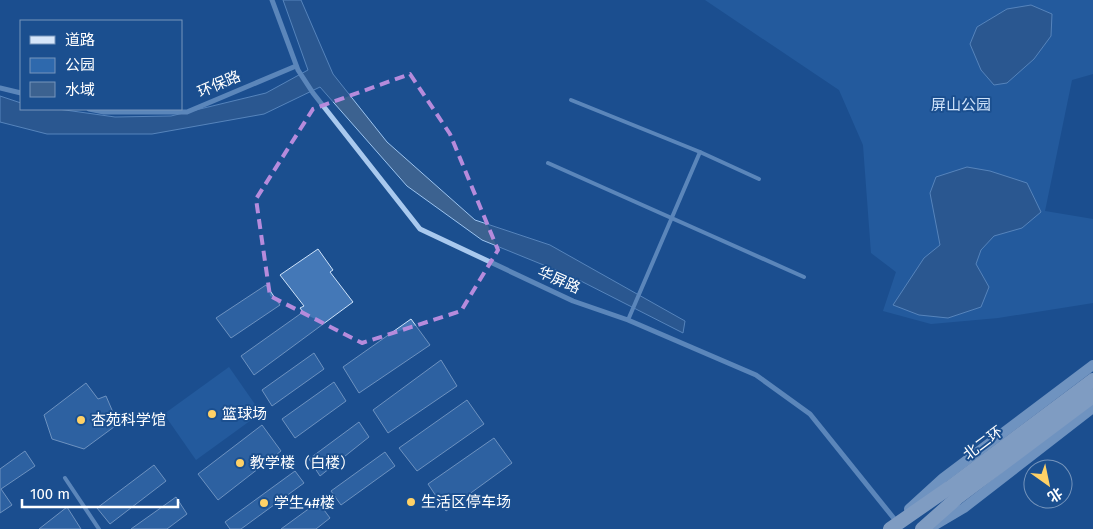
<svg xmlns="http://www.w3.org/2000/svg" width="1093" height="529" font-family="'Fira Sans','Noto Sans SC',sans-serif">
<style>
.green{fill:#2e69ad}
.water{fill:#3c6290;stroke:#9cc4f0}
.building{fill:#4478b7;stroke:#cfe3fa}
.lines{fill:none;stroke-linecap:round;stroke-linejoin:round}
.service{stroke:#a9c9ee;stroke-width:4}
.minor{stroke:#a9c9ee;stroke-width:5}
.secondary{stroke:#d6e6fa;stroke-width:10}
.trunk{stroke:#f8faff;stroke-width:14}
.marked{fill:none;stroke:#b68bdc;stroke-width:4;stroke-dasharray:10 6;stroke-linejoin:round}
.poi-dot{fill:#ffd166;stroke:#1b4f8f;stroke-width:2}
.labels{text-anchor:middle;stroke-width:4;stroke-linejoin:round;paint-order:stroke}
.street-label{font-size:15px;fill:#fff;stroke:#1b4f8f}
.park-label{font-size:15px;fill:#cfe3fa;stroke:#1b4f8f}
.poi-label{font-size:15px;fill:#fff;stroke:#1b4f8f;text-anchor:start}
</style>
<rect width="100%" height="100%" fill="#1b4f8f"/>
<g class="green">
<polygon points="705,0 1093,0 1093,74 1072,80 1045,211 1093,219 1093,303 998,318 931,324 883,311 896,272 871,253 863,145 839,90"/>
<polygon points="229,367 261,413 196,460 164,414"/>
</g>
<g class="water">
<polygon points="283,0 301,0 333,74 387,142 475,220 550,245 685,321 683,333 573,277 482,240 407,186 320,87 264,114 152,134 47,134 0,122 0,96 21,103 21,109 58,109 115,117 171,116 266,93 308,70"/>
<polygon points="1031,5 1052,14 1051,36 1034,59 1007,83 994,85 981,70 970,44 977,27 1007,9"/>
<polygon points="967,167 990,171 1027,183 1041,212 1022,228 994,236 981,250 976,264 989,287 981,307 948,318 919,315 893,305 924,258 940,245 930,193 936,177"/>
</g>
<g class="building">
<polygon points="318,249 333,270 330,272 353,302 254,375 241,356 303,312 300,308 304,306 280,275"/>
<polygon points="266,285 280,305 231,338 216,318"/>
<polygon points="411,319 430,345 359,393 343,367"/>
<polygon points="314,353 324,369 272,406 262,390"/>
<polygon points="441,360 457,386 388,433 373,410"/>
<polygon points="334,382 346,401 295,438 282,419"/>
<polygon points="86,383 98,399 106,396 118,424 84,449 52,439 44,415"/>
<polygon points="467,400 484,424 417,471 399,448"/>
<polygon points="359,422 369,437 320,476 309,459"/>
<polygon points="262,425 281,451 218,500 198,474"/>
<polygon points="494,438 512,463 446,511 428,484"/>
<polygon points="25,451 35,466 1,489 12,505 0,513 0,469"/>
<polygon points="385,452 395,466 341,505 331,491"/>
<polygon points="154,465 166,481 110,524 97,508"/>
<polygon points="295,471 304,483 241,529 230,529 225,522"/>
<polygon points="176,497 187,514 167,529 131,529"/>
<polygon points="318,502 330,518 316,529 281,529"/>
<polygon points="67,507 81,529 39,529"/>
</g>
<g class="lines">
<g class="service">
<polyline points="571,100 700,152 759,179"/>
<polyline points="548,163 804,277"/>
<polyline points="628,320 700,152"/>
<polyline points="65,478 99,529"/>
</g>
<g class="minor">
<polyline points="272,0 298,70 313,93 420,229 573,301 628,320 756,375 810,414 896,521"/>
<polyline points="0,88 21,93"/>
<polyline points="89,109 104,112 187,112 296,66"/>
</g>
<g class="secondary">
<polyline points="909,509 943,478 1093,365"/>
<polyline points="930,528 964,508 1093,408"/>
</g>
<g class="trunk">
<polyline points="890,529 949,488 1093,380"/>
<polyline points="922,529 957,498 1093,396"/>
</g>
</g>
<path d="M0 0H1093V529H0ZM410 74 450 134 498 250 461 311 362 343 270 296 256 199 313 109Z" fill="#1b4f8f" fill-opacity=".55" fill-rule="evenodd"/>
<path class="marked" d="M410 74 450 134 498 250 461 311 362 343 270 296 256 199 313 109Z"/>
<g class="poi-dot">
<circle cx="212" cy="414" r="5"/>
<circle cx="81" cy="420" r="5"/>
<circle cx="240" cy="463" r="5"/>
<circle cx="411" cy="502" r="5"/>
<circle cx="264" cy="503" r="5"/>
</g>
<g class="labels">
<g class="street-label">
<text transform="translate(219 84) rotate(-23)" y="5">环保路</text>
<text transform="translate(559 280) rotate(24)" y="5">华屏路</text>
<text transform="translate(983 443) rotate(-37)" y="5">北二环</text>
</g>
<g class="park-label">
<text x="961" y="110">屏山公园</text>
</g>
<g class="poi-label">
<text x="222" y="419">篮球场</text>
<text x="91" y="425">杏苑科学馆</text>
<text x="250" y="468">教学楼（白楼）</text>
<text x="421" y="507">生活区停车场</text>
<text x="274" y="508">学生4#楼</text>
</g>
</g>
<rect x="20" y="20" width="162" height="90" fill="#1b4f8f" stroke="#7695bc"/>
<rect x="30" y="36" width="25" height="8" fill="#d6e6fa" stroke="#7695bc"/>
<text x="65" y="45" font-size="15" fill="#ffffff">道路</text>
<rect x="30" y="58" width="25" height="15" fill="#2e69ad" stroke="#7695bc"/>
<text x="65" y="70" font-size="15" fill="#ffffff">公园</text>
<rect x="30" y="82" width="25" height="15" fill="#3c6290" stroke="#7695bc"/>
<text x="65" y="95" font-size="15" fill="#ffffff">水域</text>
<g transform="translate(1048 484) rotate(147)"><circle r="24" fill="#1b4f8f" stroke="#7695bc"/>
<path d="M0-4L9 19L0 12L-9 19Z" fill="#ffd166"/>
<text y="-8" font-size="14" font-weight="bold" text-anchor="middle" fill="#ffffff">北</text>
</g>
<path d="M22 499v8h156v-8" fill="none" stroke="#ffffff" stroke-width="2.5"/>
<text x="30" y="499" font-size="15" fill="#ffffff" stroke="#1b4f8f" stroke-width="4" paint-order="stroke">100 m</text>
</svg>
